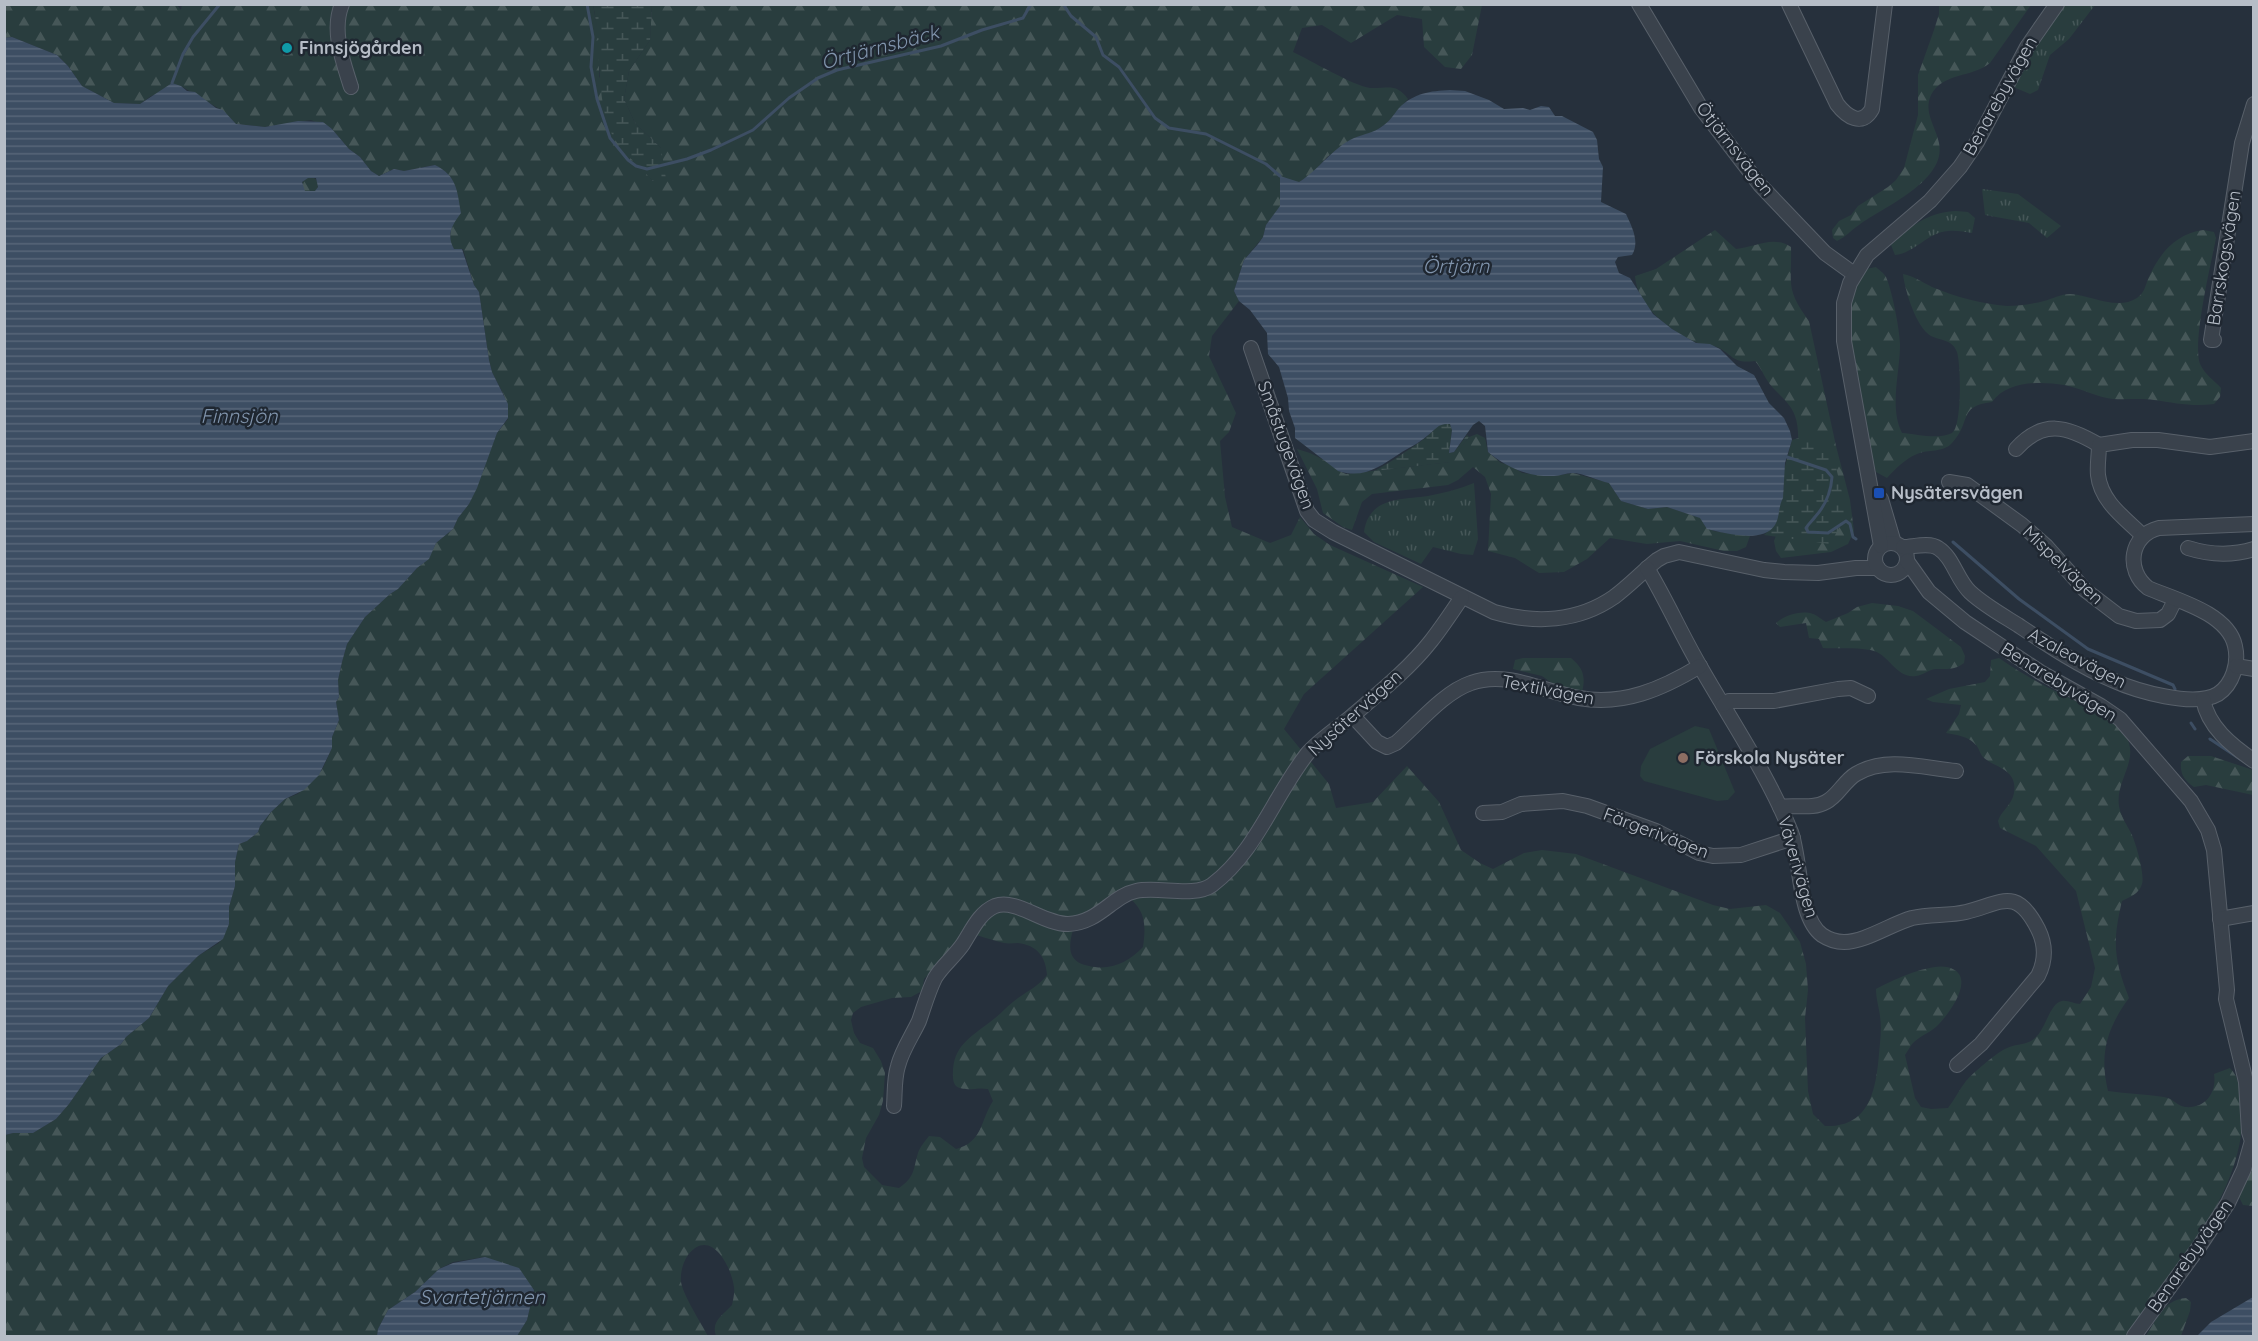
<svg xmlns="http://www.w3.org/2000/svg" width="2258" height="1341" font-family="Quicksand,sans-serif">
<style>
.grass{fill:url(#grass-tufts)}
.forest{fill:url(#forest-firs);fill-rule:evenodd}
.wetland{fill:url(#wetland-marsh)}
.park{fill:#293d3e}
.water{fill:url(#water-rules);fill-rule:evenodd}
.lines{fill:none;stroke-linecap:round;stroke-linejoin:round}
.stream{stroke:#3d4e63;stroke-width:3}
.minor-casing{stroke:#58606a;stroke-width:16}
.minor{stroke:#3a424c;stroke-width:14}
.culture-dot{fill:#0f9aa8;stroke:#1f2731;stroke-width:2}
.transit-dot{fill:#1a4fb4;stroke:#1f2731;stroke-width:2}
.education-dot{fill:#8d6e63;stroke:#1f2731;stroke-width:2}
.labels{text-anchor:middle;stroke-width:5;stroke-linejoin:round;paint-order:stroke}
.poi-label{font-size:18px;font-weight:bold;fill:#b6bdc7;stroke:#1f2731;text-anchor:start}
.street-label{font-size:18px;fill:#b6bdc7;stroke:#1f2731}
.water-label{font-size:20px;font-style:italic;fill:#8094ac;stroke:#1f2731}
</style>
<defs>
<pattern id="grass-tufts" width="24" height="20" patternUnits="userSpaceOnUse" patternTransform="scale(1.5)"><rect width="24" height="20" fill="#293d3e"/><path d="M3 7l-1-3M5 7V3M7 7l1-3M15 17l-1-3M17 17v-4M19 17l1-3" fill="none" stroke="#465758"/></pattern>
<pattern id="forest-firs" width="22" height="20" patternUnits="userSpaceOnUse" patternTransform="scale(1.5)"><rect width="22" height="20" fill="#293d3e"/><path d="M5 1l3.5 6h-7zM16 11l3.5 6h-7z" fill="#465758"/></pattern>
<pattern id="wetland-marsh" width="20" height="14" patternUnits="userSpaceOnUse" patternTransform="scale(1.5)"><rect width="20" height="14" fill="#293d3e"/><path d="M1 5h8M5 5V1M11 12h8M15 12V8" fill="none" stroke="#465758"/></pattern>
<pattern id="water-rules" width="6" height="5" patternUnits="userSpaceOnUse" patternTransform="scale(1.5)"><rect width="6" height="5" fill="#3d4e63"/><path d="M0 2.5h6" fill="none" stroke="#576678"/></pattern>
</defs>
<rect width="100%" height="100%" fill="#26303c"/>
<g class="grass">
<polygon points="2065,5 2095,5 2069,39 2050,55 2038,90 2030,94 2011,86 2034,46"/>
<polygon points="1982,189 2018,194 2061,226 2047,238 2029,223 1985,215"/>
<path d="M1955 211 1968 212 1975 218 1972 233C1965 232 1956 230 1948 231 1928 232 1915 253 1895 255L1891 245C1911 226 1926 213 1955 211Z"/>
<path d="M1474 483 1478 539 1473 555 1461 554 1433 547 1421 564 1374 542 1364 532C1369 497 1400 500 1428 496 1444 493 1459 489 1474 483Z"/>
</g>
<g class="forest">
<path d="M176 4 181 10 182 4 593 5 599 37V76L635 161 653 181 661 148 635 123 624 99 629 71 650 40 652 5H1482L1472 55 1461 69 1445 67 1424 47 1422 19 1397 15 1351 43 1322 25 1302 28 1293 52C1310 60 1354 86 1370 88 1387 89 1396 82 1408 99L1387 123 1372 133 1354 138 1327 157 1311 175 1299 182 1266 225 1263 237 1244 260 1234 291 1239 301 1212 336 1209 356 1236 413 1229 432 1220 441 1225 497 1232 527 1270 543 1291 535 1300 517 1314 534 1330 545 1423 587 1304 694 1284 729 1329 784 1336 808 1373 802 1407 766 1439 802 1461 850 1480 863 1493 869 1524 853 1542 850 1576 854 1713 905 1730 909 1766 905 1780 913 1800 942 1806 964 1808 990 1805 1018 1808 1091 1813 1114 1825 1126C1870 1128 1876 1089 1879 1054 1880 1042 1882 1029 1880 1016 1879 1007 1876 999 1876 989 1892 980 1930 963 1947 967 1978 974 1951 1011 1939 1024 1932 1032 1921 1035 1913 1043 1910 1046 1908 1051 1905 1055L1915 1098 1921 1107 1931 1109 1948 1108C1955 1099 1959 1090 1966 1081 1973 1073 1995 1054 2005 1049 2014 1044 2024 1045 2031 1041 2046 1033 2048 1004 2062 1001 2067 1000 2075 1004 2080 1004L2091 987 2095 968 2076 891 2036 846 2000 828 1998 821C2001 811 2012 805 2014 793 2018 768 1994 768 1983 757 1980 754 1979 748 1976 745 1968 736 1957 735 1946 733L1959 714 1961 705 1933 702 1926 699 1949 689 1985 682 1990 676 1991 660 1999 658C2015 669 2030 678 2047 687 2067 697 2113 717 2125 735 2141 759 2115 780 2119 806 2121 817 2127 825 2132 835 2136 844 2145 875 2142 884 2139 894 2130 897 2122 901 2112 943 2114 959 2129 998 2107 1028 2099 1054 2108 1091 2127 1094 2146 1094 2164 1097 2172 1098 2178 1106 2185 1107 2206 1109 2217 1092 2214 1074L2230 1068C2240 1079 2240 1088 2242 1102 2250 1186 2174 1271 2128 1336H716C711 1321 722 1316 732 1305 733 1300 735 1292 734 1287 731 1265 710 1227 688 1255 683 1262 680 1273 681 1282 683 1295 701 1323 708 1336H517L527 1320 534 1289 484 1257 453 1262 439 1269 415 1292 388 1310 378 1329 377 1336H5V1135L13 1133H33L56 1119 69 1104 101 1058 121 1044 126 1037 149 1018 168 986 198 956 219 943 229 924V907L235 886V862L239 844 247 841 258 832 260 826 271 812 285 799 298 794 322 770 332 748V737L339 720 336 702 339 697 338 680 342 662 347 644 365 617 390 594 398 589 417 568 428 559 436 543 453 529 458 518 469 504 497 433 508 419 504 395 492 372 489 360 479 292 474 285 463 249H454L450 242C450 211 471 182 434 165L404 171 394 169 379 176 371 171 360 157 349 149 332 129 311 120 265 127 236 124 223 111 181 86 151 96 140 104 114 103 82 86 68 66 57 55 12 37 5 38V5ZM1121 891C1144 908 1147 919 1143 947 1128 963 1110 971 1089 966 1081 964 1074 962 1071 953 1068 942 1074 929 1076 917L1090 912ZM962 932C977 934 990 940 1004 943 1009 944 1013 943 1018 943 1037 945 1046 957 1047 975 1040 985 1028 991 1018 998 1007 1006 1000 1015 990 1022 968 1039 952 1047 953 1077 953 1082 955 1087 960 1088 969 1091 978 1087 988 1089L993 1101C980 1121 983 1142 956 1149L940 1137 929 1136C925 1141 920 1147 918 1153 913 1170 915 1177 899 1188L882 1185 864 1167 862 1158 866 1138 879 1115 883 1101 885 1073 881 1061 873 1048 860 1043 854 1033 851 1020 853 1013 861 1007 892 998 911 997 922 991 924 979 956 946Z"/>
<path d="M1939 5H2031L1990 63C1972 78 1943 72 1931 95 1923 112 1936 127 1939 143 1947 181 1883 207 1859 225 1851 230 1846 237 1837 241L1833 238 1832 230 1839 221 1851 215 1858 206 1888 187 1896 180 1904 168 1918 115V75L1934 30 1939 14Z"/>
<circle cx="310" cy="185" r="8"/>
<path d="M1715 230 1736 249C1756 247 1773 235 1791 247 1792 285 1785 288 1809 321L1836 446 1850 500 1854 531 1848 544 1831 552 1781 558 1776 551 1774 541C1786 511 1806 446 1795 416 1789 400 1775 393 1767 380 1762 372 1761 368 1755 361 1732 364 1734 355 1717 347 1710 344 1702 345 1695 342 1669 330 1637 306 1635 276L1656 269Z"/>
<path d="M2203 230 2214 232 2216 238C2211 264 2192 342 2200 364 2205 375 2214 380 2221 388L2220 397 2214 404C2193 407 2175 403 2154 400 2141 398 2127 400 2113 399 2096 397 2081 388 2064 385 2040 381 2007 381 1992 402 1957 406 1972 422 1952 443 1943 453 1928 449 1917 454 1905 459 1895 469 1887 478L1876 472 1859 403 1846 310 1856 283 1866 269 1876 267C1879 270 1884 273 1886 277 1892 290 1900 331 1900 345 1900 372 1889 408 1902 433 1916 434 1939 440 1952 433 1962 427 1961 365 1957 352 1952 339 1941 341 1931 336 1916 327 1905 291 1903 274 1914 276 1922 282 1932 287 1956 297 1982 304 2007 306 2018 306 2033 304 2044 301 2052 299 2061 294 2070 294 2091 295 2117 311 2137 298 2144 293 2145 287 2148 279 2159 254 2175 234 2203 230Z"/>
<polygon points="1477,434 1485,438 1488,452 1501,463 1510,465 1522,473 1554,476 1573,473 1609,483 1621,501 1648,509 1667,507 1701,518 1713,531 1750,536 1746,547 1737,551 1724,551 1680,541 1647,544 1610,538 1587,559 1564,572 1539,573 1515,558 1488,551 1491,494 1485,477 1473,467 1458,480 1448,485 1372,494 1362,502 1352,530 1343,527 1323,513 1317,489 1297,449 1310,453 1330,463 1339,471 1346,474 1450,462 1469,437"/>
<path d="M1872 603 1898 606 1913 611 1961 647 1965 656 1964 663C1955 670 1948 669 1938 669 1930 668 1924 675 1916 676 1897 679 1890 656 1874 651 1860 647 1837 649 1823 648L1819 639 1809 638 1806 623 1780 627 1776 623C1785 615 1801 610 1813 614 1817 615 1822 620 1826 622L1848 613 1857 607Z"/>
<path d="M1523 658H1571C1583 668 1586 676 1582 692L1562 690 1542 676 1513 669 1515 660Z"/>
<path d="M2188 756H2211L2253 770V795L2206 785 2194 787C2184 780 2180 774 2181 762Z"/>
<polygon points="2253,1160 2253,1206 2243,1205 2239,1197"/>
<path d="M2186 1298 2191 1302 2190 1311 2181 1336H2146C2157 1319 2163 1300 2186 1298Z"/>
</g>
<g class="wetland">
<path d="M593 5H652L650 40 629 71 624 99 635 123 661 148 666 179 653 181C642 169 628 157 618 144 593 111 603 45 593 5Z"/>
<path d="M1443 424H1450L1452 429 1449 453 1454 452 1467 435 1469 437 1451 462 1374 471C1392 462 1408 450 1424 439 1431 434 1435 426 1443 424Z"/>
<polygon points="1812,434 1836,467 1847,514 1830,544 1764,535 1776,523 1780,503 1783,498 1784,470 1792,440"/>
</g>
<polygon class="park" points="1695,726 1709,729 1735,792 1728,800 1717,801 1644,781 1640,776 1641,766 1650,749"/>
<g class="water">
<path d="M12 37 57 55 68 66 82 86 114 103 140 104 172 83 181 86 187 91 195 92 216 108 223 110 236 124 265 127 298 121 323 122 332 129 349 149 360 157 371 171 379 176 394 169 404 171 435 165C457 176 457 190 461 213 452 225 446 235 454 249H462L474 285 479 292 489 360 492 372 508 404V418L497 433 477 488 469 504 458 518 453 529 436 543 429 559 417 568 398 589 390 594 365 617 347 644 342 662 338 680 339 697 336 702 339 720 332 737V748L319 775 304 790 285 799 271 812 260 826 258 832 247 841 239 844 235 862V886L229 907V924L223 939 198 956 168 986 149 1018 126 1037 121 1044 101 1058 69 1104 56 1119 33 1133H13L5 1135 4 38ZM308 178H316L318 187 315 191H305L302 182Z"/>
<path d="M1450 90 1465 91 1489 100 1504 109 1523 108 1530 110 1541 106 1549 107 1555 116H1562L1593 132 1597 140 1599 159 1603 167 1601 202 1626 214C1632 227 1640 242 1632 255L1618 257 1615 262 1619 273 1630 278 1653 314 1672 329 1696 343 1710 344 1720 349 1737 366 1754 375 1769 403 1784 418 1790 431 1792 440 1785 463 1783 498C1778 507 1780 517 1775 525 1763 544 1725 533 1707 529L1700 518 1667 507 1648 509 1621 501 1609 483C1598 481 1584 473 1572 473 1566 473 1560 476 1554 476 1529 477 1507 468 1488 452L1485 426 1479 421 1473 425 1454 452 1449 453 1452 430 1450 424C1438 423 1436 429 1427 436 1418 444 1408 448 1399 454 1379 467 1364 479 1338 471L1295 438V428L1289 411 1288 398 1279 367 1268 354 1267 333 1250 310 1239 301 1234 291 1244 260 1258 244 1263 237 1266 225 1280 206V176L1299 182C1319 170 1332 148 1354 138 1366 133 1372 134 1384 125 1390 121 1394 114 1399 108 1414 93 1430 91 1450 90Z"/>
<polygon points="485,1257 519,1268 534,1290 527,1320 517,1336 377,1336 378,1329 388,1310 415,1292 439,1269 453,1263"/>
<polygon points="2253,1297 2253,1336 2197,1336 2211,1322"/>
</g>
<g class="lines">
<g class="stream">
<polyline points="587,4 593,37 591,67 597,99 610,138 628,160 636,166 647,169 687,159 711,150 753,130 789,98 818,78 837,70 941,46 982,30 1023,18 1031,4"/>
<polyline points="1063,4 1071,16 1096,37 1103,55 1119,67 1155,118 1169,128 1206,134 1266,164 1280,176"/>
<polyline points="172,83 183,54 193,37 220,4"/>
<path d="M1787 457 1826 470 1832 477C1831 492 1825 506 1815 517 1812 521 1809 523 1806 528L1808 532 1828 533 1846 521 1850 524 1853 537 1856 539"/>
<polyline points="1953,542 2019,599 2088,649 2173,685 2175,689"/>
<polyline points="2191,723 2195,729"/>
<polyline points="2210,739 2240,759"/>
</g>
<g class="minor-casing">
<g id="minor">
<path d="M342 4C331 31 343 61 351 87"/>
<polyline points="1639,4 1701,108 1760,185 1825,253 1854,274"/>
<path d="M1789 4 1837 104C1847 117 1862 127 1872 109L1885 4"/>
<polyline points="2214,340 2211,340 2242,143 2254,104"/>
<path d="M1251 348 1307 511 1314 520 1333 532 1494 612C1535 624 1578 622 1614 597 1629 586 1642 572 1657 560L1664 556 1679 552 1764 570 1784 572 1818 573 1856 568H1878"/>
<path d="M2016 449C2043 419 2067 426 2099 445"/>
<polyline points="1949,482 1967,485 2022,525 2046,546 2085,590 2119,616 2136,621 2160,620 2168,614 2175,600"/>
<polyline points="1881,499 1894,543"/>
<path d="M2143 536C2125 518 2101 502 2098 475 2097 465 2099 455 2099 445L2132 440H2158L2210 447 2254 441"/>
<circle cx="1891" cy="559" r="16"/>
<polyline points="1881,546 1844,341 1844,303 1850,283 1867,255 1930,201 1960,167 1977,142 2027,47 2057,4"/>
<path d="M1903 547C1913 547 1929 542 1938 548 1953 557 1957 580 1970 592 1984 605 2002 615 2018 625 2048 645 2079 666 2112 680 2136 691 2194 708 2218 694 2233 684 2239 663 2235 646 2228 613 2176 600 2148 588 2125 570 2130 535 2159 528L2254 524"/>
<path d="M2188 548C2210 555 2231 556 2254 549"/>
<polyline points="1907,561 1929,592 1965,622 2040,672 2101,706 2120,719 2191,801 2208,830 2214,850 2227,990 2226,999 2246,1082 2249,1132 2251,1138"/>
<path d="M1647 568C1667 601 1682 636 1701 668 1732 722 1768 775 1791 832 1801 860 1798 917 1822 935 1828 939 1837 942 1844 942 1865 942 1891 924 1912 918 1930 914 1949 916 1966 912 2002 903 2016 886 2038 929 2046 945 2046 960 2038 976L1981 1044 1957 1065"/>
<polyline points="2236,666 2254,669"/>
<path d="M2203 699C2208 727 2231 745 2254 761"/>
<polyline points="1723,705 1729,701 1774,701 1838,689 1851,688 1868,696"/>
<path d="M1353 716 1377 742 1387 747 1396 743C1418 724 1444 692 1471 683 1507 670 1544 692 1579 698 1623 706 1662 689 1700 666"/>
<path d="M1780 807C1794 804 1812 810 1826 802 1838 796 1844 781 1856 774 1886 756 1924 768 1956 771"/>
<polyline points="1483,813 1502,812 1521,804 1563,801 1587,806 1656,831 1699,853 1713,856 1741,855 1793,838"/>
<polyline points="2220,919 2254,913"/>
<path d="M894 1106C895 1093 894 1079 898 1066 902 1050 912 1036 919 1021 924 1007 928 992 935 978 941 967 955 956 963 944 972 930 979 913 995 906 1016 898 1043 924 1068 924 1099 923 1112 896 1136 891 1158 886 1194 898 1212 885 1256 852 1274 796 1307 754 1319 740 1338 728 1352 716 1379 693 1409 669 1431 641 1442 627 1452 612 1462 597"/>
<polyline points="2134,1336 2199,1247 2228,1203 2244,1169 2254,1134"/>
</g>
</g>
<use href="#minor" class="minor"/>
</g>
<circle class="culture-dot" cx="287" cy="48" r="6"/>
<rect class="transit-dot" x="1873" y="487" width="12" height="12" rx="3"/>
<circle class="education-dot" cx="1683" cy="758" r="6"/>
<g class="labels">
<g class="poi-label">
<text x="299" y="54">Finnsjögården</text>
<text x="1891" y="499">Nysätersvägen</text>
<text x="1695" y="764">Förskola Nysäter</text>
</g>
<g class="street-label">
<text transform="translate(2000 96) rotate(-61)" y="6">Benarebyvägen</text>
<text transform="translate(1735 149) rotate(52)" y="6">Ötjärnsvägen</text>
<text transform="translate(2224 258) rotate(-81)" y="6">Barrskogsvägen</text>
<text transform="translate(1286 445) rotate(70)" y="6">Småstugevägen</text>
<text transform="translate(2063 565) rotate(44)" y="6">Mispelvägen</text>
<text transform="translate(2077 658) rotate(28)" y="6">Azaleavägen</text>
<text transform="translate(2059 682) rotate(32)" y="6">Benarebyvägen</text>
<text transform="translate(1548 690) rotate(11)" y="6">Textilvägen</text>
<text transform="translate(1355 713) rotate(-42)" y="6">Nysätervägen</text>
<text transform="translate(1656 833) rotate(21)" y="6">Färgerivägen</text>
<text transform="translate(1798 867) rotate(74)" y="6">Väverivägen</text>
<text transform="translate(2190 1256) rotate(-55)" y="6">Benarebyvägen</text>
</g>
<g class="water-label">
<text transform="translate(880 47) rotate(-15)" y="7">Örtjärnsbäck</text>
<text x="1456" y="273">Örtjärn</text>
<text x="239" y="423">Finnsjön</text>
<text x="482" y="1304">Svartetjärnen</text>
</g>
</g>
<rect width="2258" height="1341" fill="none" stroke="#b6bdc7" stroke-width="12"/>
</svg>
